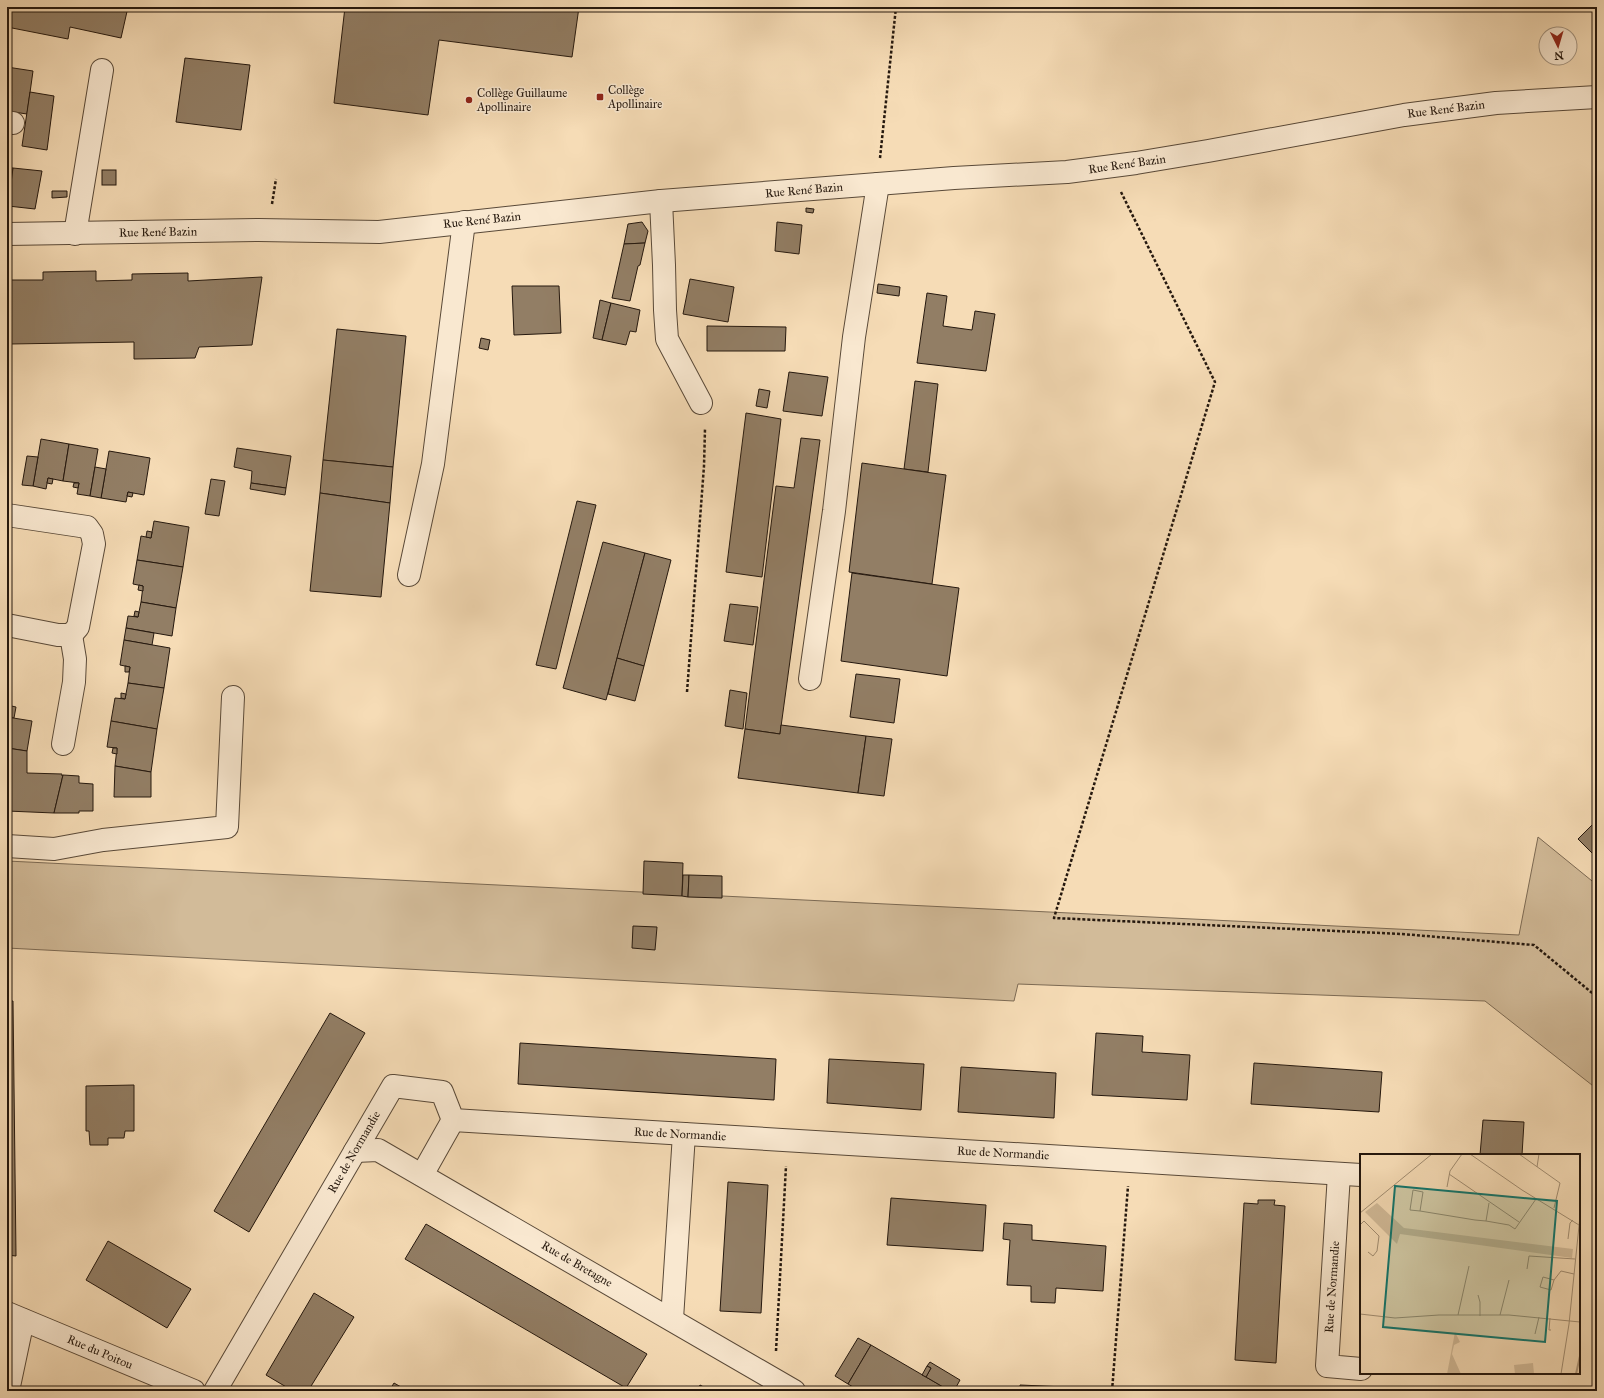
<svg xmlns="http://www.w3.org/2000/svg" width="1604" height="1398" font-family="'IM FELL Great Primer',serif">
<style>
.green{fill:#d2bb99;stroke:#7c6a54}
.building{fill:#927e65;stroke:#25180e}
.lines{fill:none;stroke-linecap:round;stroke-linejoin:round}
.minor-casing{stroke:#594938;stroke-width:24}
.path{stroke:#25180e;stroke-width:2.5;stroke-dasharray:3 2;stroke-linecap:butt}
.minor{stroke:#f9e8d0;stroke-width:22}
.poi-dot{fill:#8f2418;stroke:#f9e8d0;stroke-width:1.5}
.labels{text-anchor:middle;stroke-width:3;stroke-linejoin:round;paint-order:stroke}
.poi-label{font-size:12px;fill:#25180e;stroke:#f9e8d0;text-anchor:start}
.street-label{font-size:12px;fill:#25180e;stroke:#f9e8d0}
.inset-river{fill:none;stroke:#af997d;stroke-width:2}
.inset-road{fill:none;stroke:#a28e73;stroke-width:1}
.view{fill:#0f766e;fill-opacity:0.15;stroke:#0f766e;stroke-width:2}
.inset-edge{fill:none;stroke:#25180e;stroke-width:2}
</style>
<rect width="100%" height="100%" fill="#f6dcb6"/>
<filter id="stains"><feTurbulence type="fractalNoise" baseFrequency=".005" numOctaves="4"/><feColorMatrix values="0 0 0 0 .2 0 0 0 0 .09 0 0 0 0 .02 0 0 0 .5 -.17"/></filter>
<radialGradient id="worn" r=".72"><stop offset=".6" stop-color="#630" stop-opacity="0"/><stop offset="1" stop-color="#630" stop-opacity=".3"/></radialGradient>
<polygon class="green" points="1538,837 1597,885 1597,1089 1485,1001 1018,984 1014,1001 7,948 7,861 1519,935"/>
<g class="building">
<polygon points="7,7 128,7 121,38 70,27 68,39 7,27"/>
<polygon points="345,7 579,7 572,57 439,40 428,115 334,103"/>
<polygon points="185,58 250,65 241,130 176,122"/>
<polygon points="7,67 33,71 27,114 7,111"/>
<polygon points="30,92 54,96 47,150 22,146"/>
<polygon points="7,167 13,168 8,206 7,206"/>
<polygon points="13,168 42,171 35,209 8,206"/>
<rect x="102" y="170" width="14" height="15"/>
<polygon points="52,191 67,191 67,197 52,198"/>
<polygon points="806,208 814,209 813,213 806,212"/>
<polygon points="642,222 648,231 645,243 624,244 628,224"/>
<polygon points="777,222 802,225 799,254 775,251"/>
<polygon points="645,243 640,265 638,266 630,301 612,298 624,244"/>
<polygon points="96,271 96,281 132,280 132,274 188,273 188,281 262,277 252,345 199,347 195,358 134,359 134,342 10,344 10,362 7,362 7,280 43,280 43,272"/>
<polygon points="690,279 734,287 728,322 683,314"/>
<polygon points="878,284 900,287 899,296 877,293"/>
<polygon points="512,286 559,286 561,333 514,335"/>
<polygon points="927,293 947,296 943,326 972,330 975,311 995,314 986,371 917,363"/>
<polygon points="600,300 611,303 602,340 593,338"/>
<polygon points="611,303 640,310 636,332 630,331 626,345 602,340"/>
<polygon points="707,326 786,327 785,351 707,351"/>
<polygon points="337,329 406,336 393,467 323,460"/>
<polygon points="481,338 490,340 488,350 479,348"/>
<polygon points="789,372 828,377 822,416 783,411"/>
<polygon points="915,381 938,384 928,472 904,469"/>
<polygon points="759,389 770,391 767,408 756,406"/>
<polygon points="746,413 781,419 762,577 726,572"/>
<polygon points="801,438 820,440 780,734 745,729 776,486 794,488"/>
<polygon points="41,439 69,444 63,481 48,478 46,489 33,486"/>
<polygon points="69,444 98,449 90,496 77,494 79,483 63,481"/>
<polygon points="237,448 291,456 286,488 251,483 252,471 234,467"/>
<polygon points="109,451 150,458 144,495 128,492 126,502 101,498"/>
<polygon points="27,456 38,457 33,486 22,485"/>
<polygon points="323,460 393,467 390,503 320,493"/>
<polygon points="862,463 946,475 932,584 849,572"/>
<polygon points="95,467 106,469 101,498 90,496"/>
<polygon points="48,478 53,479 52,484 47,483"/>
<polygon points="211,479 225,481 219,516 205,514"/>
<polygon points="74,483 79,483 78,488 73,487"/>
<polygon points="251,483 286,488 285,495 250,489"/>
<polygon points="128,492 133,493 132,497 127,496"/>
<polygon points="320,493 390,503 381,597 310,591"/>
<polygon points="577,501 596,505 556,669 536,665"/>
<polygon points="154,521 189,527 183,567 137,560 141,536 151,538"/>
<polygon points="147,531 152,532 151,538 146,537"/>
<polygon points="603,542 645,553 606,700 563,688"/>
<polygon points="645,553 671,560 644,666 617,658"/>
<polygon points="137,560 183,567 176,608 141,602 143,586 133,584"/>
<polygon points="852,573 959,588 947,676 841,661"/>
<polygon points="139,585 143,586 143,591 138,590"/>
<polygon points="141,602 176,608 172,636 126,628 128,616 138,617"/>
<polygon points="730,604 758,607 753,645 724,641"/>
<polygon points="135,611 139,612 138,617 134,616"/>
<polygon points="126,628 154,633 152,645 124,640"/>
<polygon points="124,640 170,648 164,688 128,683 130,667 120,665"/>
<polygon points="617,658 644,666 635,701 608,694"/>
<polygon points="125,666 130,667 129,672 125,672"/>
<polygon points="856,674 900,679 894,723 850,717"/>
<polygon points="128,683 164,688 157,729 111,721 115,698 125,699"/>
<polygon points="730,690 747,693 743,729 725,726"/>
<polygon points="121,693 126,694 125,699 121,698"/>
<polygon points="7,705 16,707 14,718 7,717"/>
<polygon points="7,717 32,721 27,751 7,748"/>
<polygon points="111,721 157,729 151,772 115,766 117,748 107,747"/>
<polygon points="781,725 866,736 858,793 738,778 745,729 780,734"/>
<polygon points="866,736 892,739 884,796 858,793"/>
<polygon points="7,748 27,751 27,773 62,774 62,776 63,775 54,813 7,811"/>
<polygon points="113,748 117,748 117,754 112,753"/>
<polygon points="115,766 151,772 151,797 114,797"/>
<polygon points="63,775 79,776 79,783 93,784 93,811 79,811 79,813 54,813"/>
<polygon points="1597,820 1597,858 1578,839"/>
<polygon points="644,861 683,863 682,896 643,894"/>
<polygon points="683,875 689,875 688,897 682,896"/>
<polygon points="689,875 722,876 722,898 688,897"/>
<polygon points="633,926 657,927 655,950 632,948"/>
<polygon points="7,1001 13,1001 16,1256 7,1255"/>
<polygon points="330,1013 365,1033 249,1232 214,1211"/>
<polygon points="1096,1033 1143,1036 1142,1052 1190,1055 1187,1100 1092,1095"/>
<polygon points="520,1043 776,1059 774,1100 518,1084"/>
<polygon points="829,1059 924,1064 921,1110 827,1103"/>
<polygon points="1254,1063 1382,1072 1379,1112 1251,1104"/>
<polygon points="961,1067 1056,1073 1054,1118 958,1112"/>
<polygon points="134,1085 134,1131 125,1131 124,1138 108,1138 108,1145 90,1145 89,1131 86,1131 86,1086"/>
<polygon points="1483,1120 1524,1122 1522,1155 1480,1155"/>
<polygon points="728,1182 768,1185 761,1313 720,1311"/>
<polygon points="891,1198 986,1205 983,1251 887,1245"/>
<polygon points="1258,1200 1275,1200 1274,1205 1285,1206 1276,1363 1235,1360 1244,1203 1258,1204"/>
<polygon points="1004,1223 1032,1225 1032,1240 1106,1246 1103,1291 1056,1288 1055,1303 1031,1302 1031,1286 1007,1285 1010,1240 1003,1239"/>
<polygon points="426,1224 647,1354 626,1388 405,1259"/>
<polygon points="108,1241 191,1289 167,1328 86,1280"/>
<polygon points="314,1293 354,1317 308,1391 293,1391 266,1375"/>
<polygon points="858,1338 871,1345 848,1384 835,1376"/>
<polygon points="871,1345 926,1377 950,1391 860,1391 848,1384"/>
<polygon points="930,1362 960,1380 954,1391 950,1391 926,1377 931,1368 927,1366"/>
<polygon points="927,1366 931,1368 926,1377 922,1375"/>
<polygon points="394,1383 408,1391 389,1391"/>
<polygon points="700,1385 711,1391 697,1391"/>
<polygon points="1020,1385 1065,1387 1065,1391 1020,1391"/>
</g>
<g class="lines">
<g class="minor-casing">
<g id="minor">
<polyline points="7,122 13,123"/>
<polyline points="661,201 664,265 665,310 667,339 701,403"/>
<polyline points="7,234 259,230 379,232 661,201 954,178 1067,172 1136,163 1208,151 1404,115 1496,103 1597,97"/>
<polyline points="75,234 102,70"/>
<polyline points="7,515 87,527 92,534 94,544 78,627 71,635 58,635 7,625"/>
<polyline points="409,575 433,464 464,222"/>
<polyline points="810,679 834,511 854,337 878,184"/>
<polyline points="63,744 74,682 75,659 71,635"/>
<polyline points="7,846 54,849 103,840 227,827 233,697"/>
<polyline points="355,1151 378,1150 794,1391"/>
<polyline points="1339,1174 1327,1366 1361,1369"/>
<polyline points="422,1175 453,1120"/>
<polyline points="7,1313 194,1391"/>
<polyline points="672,1319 684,1134"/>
<polyline points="8,1391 23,1320"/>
<polyline points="215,1391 393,1086 442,1092 453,1120 1361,1175"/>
</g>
</g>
<g class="path">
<polyline points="880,158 896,7"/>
<polyline points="1121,192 1215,382 1054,918 1402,934 1534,945 1597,997"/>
<polyline points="272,204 276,179"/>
<polyline points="687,692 704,466 705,429"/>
<polyline points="776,1351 786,1166"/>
<polyline points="1112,1391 1128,1186"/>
</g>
<use href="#minor" class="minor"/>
</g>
<g class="poi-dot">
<rect x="596" y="93" width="8" height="8" rx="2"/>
<circle cx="469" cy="100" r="4"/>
</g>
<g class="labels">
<g class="poi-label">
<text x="608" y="94">Collège<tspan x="608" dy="14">Apollinaire</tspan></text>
<text x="477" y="97">Collège Guillaume<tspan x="477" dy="14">Apollinaire</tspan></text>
</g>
<g class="street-label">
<text transform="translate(1446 109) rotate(-7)" y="4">Rue René Bazin</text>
<text transform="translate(1127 164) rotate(-8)" y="4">Rue René Bazin</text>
<text transform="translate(804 190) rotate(-5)" y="4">Rue René Bazin</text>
<text transform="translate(482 220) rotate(-6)" y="4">Rue René Bazin</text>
<text transform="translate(158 232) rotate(-1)" y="4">Rue René Bazin</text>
<text transform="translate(680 1134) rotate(3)" y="4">Rue de Normandie</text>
<text transform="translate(354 1152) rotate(-60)" y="4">Rue de Normandie</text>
<text transform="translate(1003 1153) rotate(3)" y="4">Rue de Normandie</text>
<text transform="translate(577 1264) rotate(30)" y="4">Rue de Bretagne</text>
<text transform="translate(1332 1287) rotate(-86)" y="4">Rue de Normandie</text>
<text transform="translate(100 1352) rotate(23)" y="4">Rue du Poitou</text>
</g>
</g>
<g transform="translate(1360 1154)">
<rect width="220" height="220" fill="#f6dcb6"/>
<path d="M17 49 44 74 213 95 212 104 40 80 37 90 5 58ZM95 178 100 188 94 191 92 200 101 220H87ZM173 209 174 220H155L154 211Z" fill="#d2bb99"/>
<path class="inset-river" d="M216 220 220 202"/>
<path class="inset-road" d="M110 0 162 36 219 71M159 0 200 29 194 54M177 13 179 0M89 20 159 68M87 33 90 17 102 0M60 57 63 38 53 36 50 56 60 57 115 66 126 67 149 71 155 75 176 45M0 59 72 0M126 67 129 49M0 71 4 67 19 82 17 97 13 102 8 98M208 85 210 69 213 66M167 115 169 102 215 105M194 126 183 123 180 133 191 136 194 126 201 117 214 120M118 141 120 148V162M0 160 35 164 79 161H149L220 168M98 161 109 112M140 161 149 126M190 164 189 176H191M175 180 179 163M201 220 209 170 220 62"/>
<path class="view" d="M35 32 197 47 185 188 23 173Z"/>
<rect width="220" height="220" class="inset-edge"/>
</g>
<rect width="1604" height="1398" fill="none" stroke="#f6dcb6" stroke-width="24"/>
<rect x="8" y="8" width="1588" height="1382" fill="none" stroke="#25180e" stroke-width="2"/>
<rect x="12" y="12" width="1580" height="1374" fill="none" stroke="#25180e"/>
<g transform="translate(1558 46) rotate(175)"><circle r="19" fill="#f9e8d0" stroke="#a49582"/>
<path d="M0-3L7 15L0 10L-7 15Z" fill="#8f2418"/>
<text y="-6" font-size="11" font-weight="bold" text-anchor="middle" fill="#25180e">N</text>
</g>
<rect width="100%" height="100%" filter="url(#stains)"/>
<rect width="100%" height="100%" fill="url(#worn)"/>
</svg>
